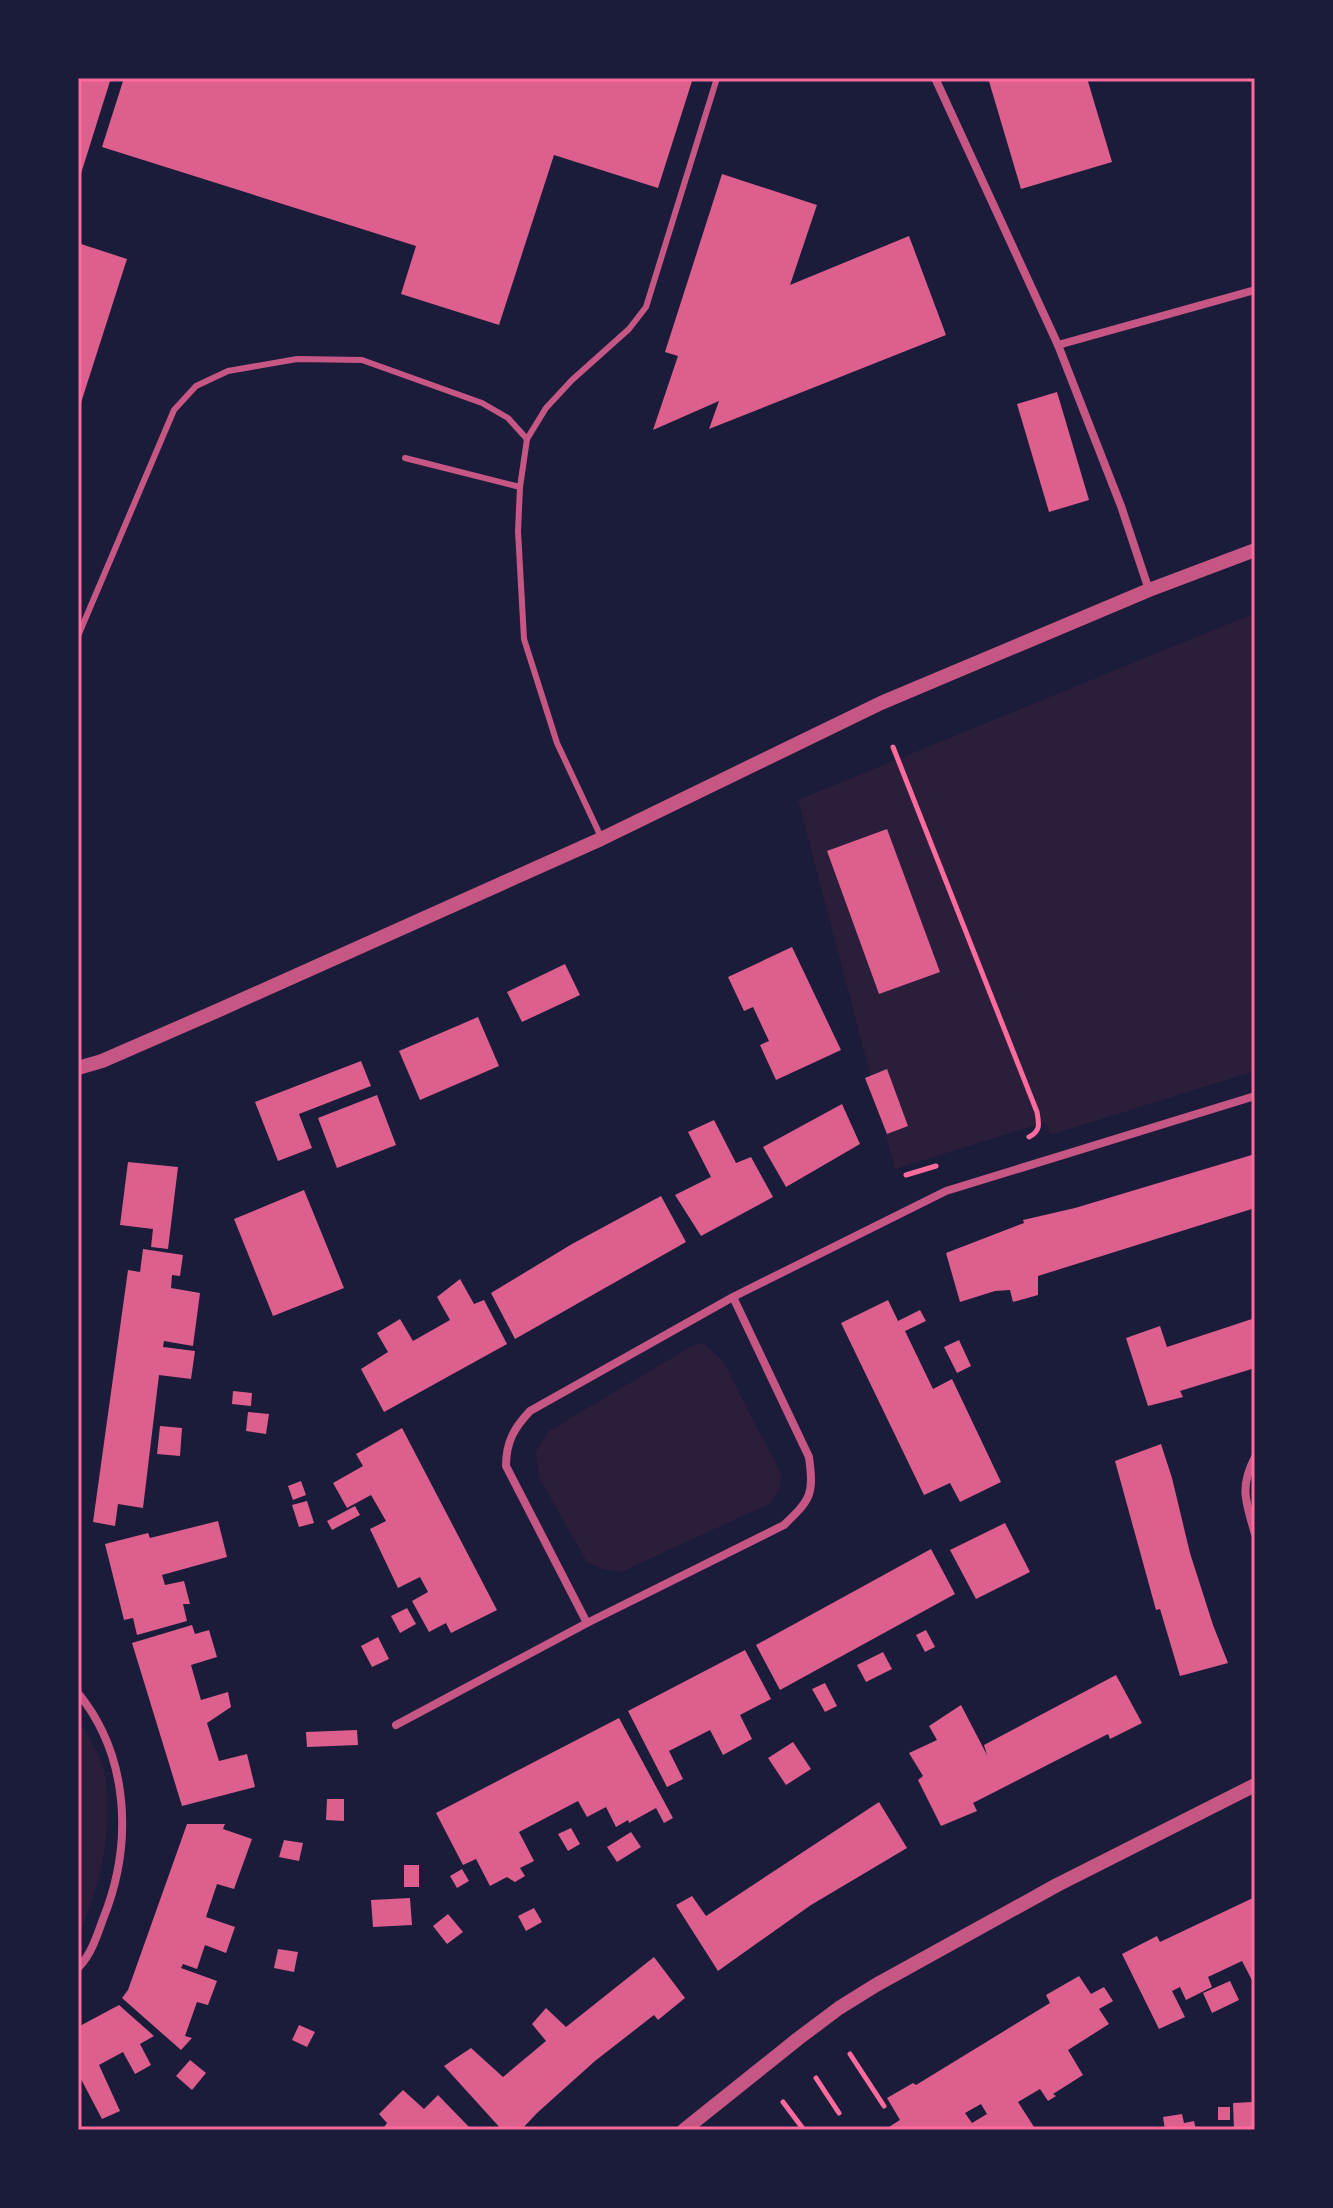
<svg xmlns="http://www.w3.org/2000/svg" width="1333" height="2208" font-family="Roboto,sans-serif">
<style>
.green{fill:#2a1e3b}
.building{fill:#dd5f8e;fill-rule:evenodd}
.lines{fill:none;stroke-linecap:round;stroke-linejoin:round}
.path{stroke:#ff6b9d;stroke-width:5}
.service{stroke:#c65784;stroke-width:6}
.minor{stroke:#c65784;stroke-width:8}
.tertiary{stroke:#c65784;stroke-width:14}
.neatline{fill:none;stroke:#ff6b9d;stroke-width:3}
</style>
<rect width="100%" height="100%" fill="#1b1b3a"/>
<g class="green">
<polygon points="1255,613 1255,1071 1050,1135 1046,1122 895,1169 798,800"/>
<polygon points="704,1343 723,1361 782,1476 779,1489 771,1503 621,1572 603,1569 587,1562 539,1477 536,1452 549,1431 692,1346"/>
<path d="M78 1719C88 1736 101 1755 105 1776 113 1830 101 1886 78 1936Z"/>
</g>
<g class="building">
<polygon points="78,78 111,78 79,180 78,180"/>
<polygon points="124,78 693,78 658,188 554,155 499,325 401,294 416,246 102,147"/>
<polygon points="988,78 1087,78 1112,162 1021,189"/>
<polygon points="722,174 817,205 790,285 909,236 946,335 709,429 719,401 653,430 678,356 665,352"/>
<polygon points="78,243 127,259 79,409 78,409"/>
<polygon points="1057,392 1089,500 1049,512 1017,404"/>
<polygon points="887,829 940,972 879,994 827,851"/>
<polygon points="792,947 841,1050 776,1080 760,1045 769,1041 753,1007 744,1011 728,977"/>
<polygon points="565,964 580,995 522,1022 507,992"/>
<polygon points="478,1017 499,1066 420,1100 399,1051"/>
<polygon points="361,1061 371,1086 299,1114 312,1148 278,1161 255,1102"/>
<polygon points="887,1069 908,1126 887,1134 865,1078"/>
<polygon points="377,1095 396,1145 337,1168 318,1118"/>
<polygon points="842,1104 860,1144 786,1187 763,1147"/>
<polygon points="714,1120 736,1163 751,1157 773,1197 701,1236 675,1195 711,1177 688,1132"/>
<polygon points="1255,1154 1255,1208 1038,1276 1038,1295 1013,1302 1010,1290 995,1291 960,1302 946,1253 1024,1223 1023,1220 1075,1208"/>
<polygon points="128,1162 178,1167 168,1249 151,1247 153,1229 120,1225"/>
<polygon points="304,1190 344,1288 273,1316 234,1219"/>
<polygon points="661,1196 686,1242 515,1339 491,1293 572,1244"/>
<polygon points="143,1249 183,1255 180,1276 172,1275 171,1288 200,1293 193,1346 164,1341 163,1347 195,1351 191,1379 159,1375 143,1508 118,1504 115,1526 93,1522 128,1270 140,1272"/>
<polygon points="460,1279 474,1304 484,1300 507,1344 384,1412 361,1369 388,1352 377,1333 400,1319 413,1341 450,1320 437,1297"/>
<polygon points="888,1300 898,1321 920,1310 926,1321 905,1331 933,1389 952,1379 1001,1482 960,1502 950,1483 924,1495 841,1323"/>
<polygon points="1255,1318 1255,1368 1180,1391 1183,1397 1148,1406 1126,1338 1160,1326 1167,1347"/>
<polygon points="959,1340 971,1366 957,1373 944,1347"/>
<polygon points="233,1391 252,1393 251,1406 232,1404"/>
<polygon points="248,1412 269,1414 266,1434 246,1431"/>
<polygon points="160,1426 182,1428 180,1456 157,1454"/>
<polygon points="402,1428 497,1610 451,1633 446,1623 429,1632 412,1601 428,1592 420,1577 398,1588 370,1529 386,1521 371,1495 347,1508 333,1483 363,1466 356,1454"/>
<polygon points="1161,1444 1172,1478 1190,1553 1213,1625 1228,1663 1180,1676 1160,1609 1156,1610 1115,1461"/>
<polygon points="301,1481 306,1495 293,1500 288,1486"/>
<polygon points="307,1501 314,1523 299,1527 292,1505"/>
<polygon points="355,1506 360,1515 332,1530 327,1521"/>
<polygon points="218,1521 227,1557 162,1575 165,1585 184,1581 190,1604 183,1604 187,1621 137,1635 133,1618 124,1620 105,1544 148,1533 150,1538"/>
<polygon points="1005,1523 1030,1572 976,1599 950,1550"/>
<polygon points="931,1549 955,1594 780,1690 756,1645"/>
<polygon points="407,1608 416,1624 400,1633 391,1616"/>
<polygon points="192,1625 195,1634 209,1630 217,1657 191,1665 201,1700 228,1692 231,1707 207,1723 219,1761 247,1754 255,1787 182,1806 132,1643"/>
<polygon points="926,1630 935,1647 925,1652 916,1635"/>
<polygon points="378,1637 389,1659 372,1667 361,1646"/>
<polygon points="745,1650 771,1699 740,1715 752,1739 723,1755 710,1730 669,1751 683,1779 667,1787 628,1711"/>
<polygon points="883,1652 892,1669 866,1682 857,1665"/>
<polygon points="1116,1675 1142,1723 1110,1739 1108,1734 973,1803 977,1811 941,1826 918,1780 923,1776 909,1753 937,1740 929,1726 961,1705 987,1755 984,1745"/>
<polygon points="825,1683 837,1706 825,1712 812,1689"/>
<polygon points="619,1718 673,1818 664,1823 656,1808 629,1823 628,1820 616,1827 606,1807 587,1817 578,1801 519,1832 534,1861 520,1868 525,1876 515,1882 507,1877 490,1886 476,1859 463,1865 436,1813"/>
<polygon points="357,1730 358,1745 307,1747 306,1732"/>
<polygon points="793,1742 811,1769 786,1785 768,1758"/>
<polygon points="327,1799 344,1799 344,1821 326,1820"/>
<polygon points="879,1802 907,1848 811,1905 718,1971 676,1905 692,1896 706,1916"/>
<polygon points="187,1824 225,1824 223,1829 252,1839 234,1889 217,1884 206,1917 235,1927 226,1953 205,1945 197,1969 183,1964 181,1968 217,1981 208,2005 197,2002 185,2036 192,2038 181,2050 122,1998 128,1990"/>
<polygon points="571,1828 580,1844 568,1851 558,1834"/>
<polygon points="631,1832 641,1847 617,1862 607,1847"/>
<polygon points="284,1840 303,1843 299,1861 279,1857"/>
<rect x="404" y="1865" width="15" height="22"/>
<polygon points="462,1869 469,1881 457,1888 450,1876"/>
<polygon points="1255,1897 1255,1986 1242,1961 1208,1977 1212,1987 1186,2000 1180,1987 1172,1991 1185,2017 1159,2029 1122,1954 1157,1936 1160,1942"/>
<polygon points="410,1898 412,1925 373,1927 371,1900"/>
<polygon points="534,1908 542,1922 526,1931 518,1916"/>
<polygon points="448,1914 463,1932 447,1944 433,1926"/>
<polygon points="278,1949 298,1952 294,1972 274,1968"/>
<polygon points="654,1957 685,1998 658,2020 654,2015 595,2061 537,2113 521,2130 502,2130 444,2066 471,2048 503,2077 546,2041 532,2024 546,2008 566,2027"/>
<path d="M1079 1976 1091 1994 1104 1987 1113 2001 1099 2009 1109 2024 1068 2050 1083 2075 1053 2094 1056 2096 1048 2101 1040 2089 1018 2102 1036 2130H884L900 2120 887 2098 913 2083 916 2085 1050 2003 1046 1995ZM981 2104 987 2114 972 2123 965 2113Z"/>
<polygon points="1230,1981 1239,2000 1212,2013 1203,1993"/>
<polygon points="119,2005 154,2036 140,2044 151,2065 135,2074 123,2052 99,2065 120,2111 102,2119 81,2079 78,2080 78,2027"/>
<polygon points="299,2025 315,2032 307,2047 292,2040"/>
<polygon points="190,2060 206,2073 192,2090 176,2076"/>
<polygon points="403,2090 424,2109 438,2095 470,2128 382,2130 387,2123 379,2114"/>
<polygon points="1253,2102 1254,2130 1234,2130 1233,2103"/>
<rect x="1218" y="2107" width="12" height="13"/>
<polygon points="1182,2114 1184,2123 1194,2121 1196,2130 1165,2130 1163,2117"/>
</g>
<g class="lines">
<g class="path">
<path d="M893 747 1037 1112C1039 1124 1041 1131 1029 1137"/>
<polyline points="906,1175 936,1166"/>
<polyline points="850,2054 884,2106"/>
<polyline points="816,2078 839,2113"/>
<polyline points="783,2102 804,2130"/>
</g>
<g class="service">
<polyline points="405,458 520,487"/>
<polyline points="78,636 174,410 196,386 228,371 297,359 362,360 482,403 508,418 527,439"/>
<polyline points="601,837 557,743 524,639 518,531 520,487 527,439 546,408 572,380 629,329 646,307 717,78"/>
</g>
<g class="minor">
<polyline points="935,78 1058,345"/>
<polyline points="1149,590 1121,506 1058,345 1255,290"/>
<path d="M1255 1457C1239 1488 1246 1502 1255 1534"/>
<path d="M587 1623 506 1466C506 1442 514 1428 530 1411L733 1297 946 1191 1255 1096"/>
<path d="M78 1693C130 1757 133 1845 103 1919 97 1936 91 1955 78 1968"/>
<path d="M396 1725 587 1623 784 1525C811 1499 814 1495 809 1457L733 1297"/>
</g>
<g class="tertiary">
<polyline points="78,1068 102,1061 219,1010 601,839 881,703 1149,590 1255,550"/>
<polyline points="684,2130 799,2038 839,2008 876,1985 1057,1885 1255,1785"/>
</g>
</g>
<rect width="1333" height="2208" fill="none" stroke="#1b1b3a" stroke-width="160"/>
<rect x="80" y="80" width="1173" height="2048" class="neatline"/>
</svg>
